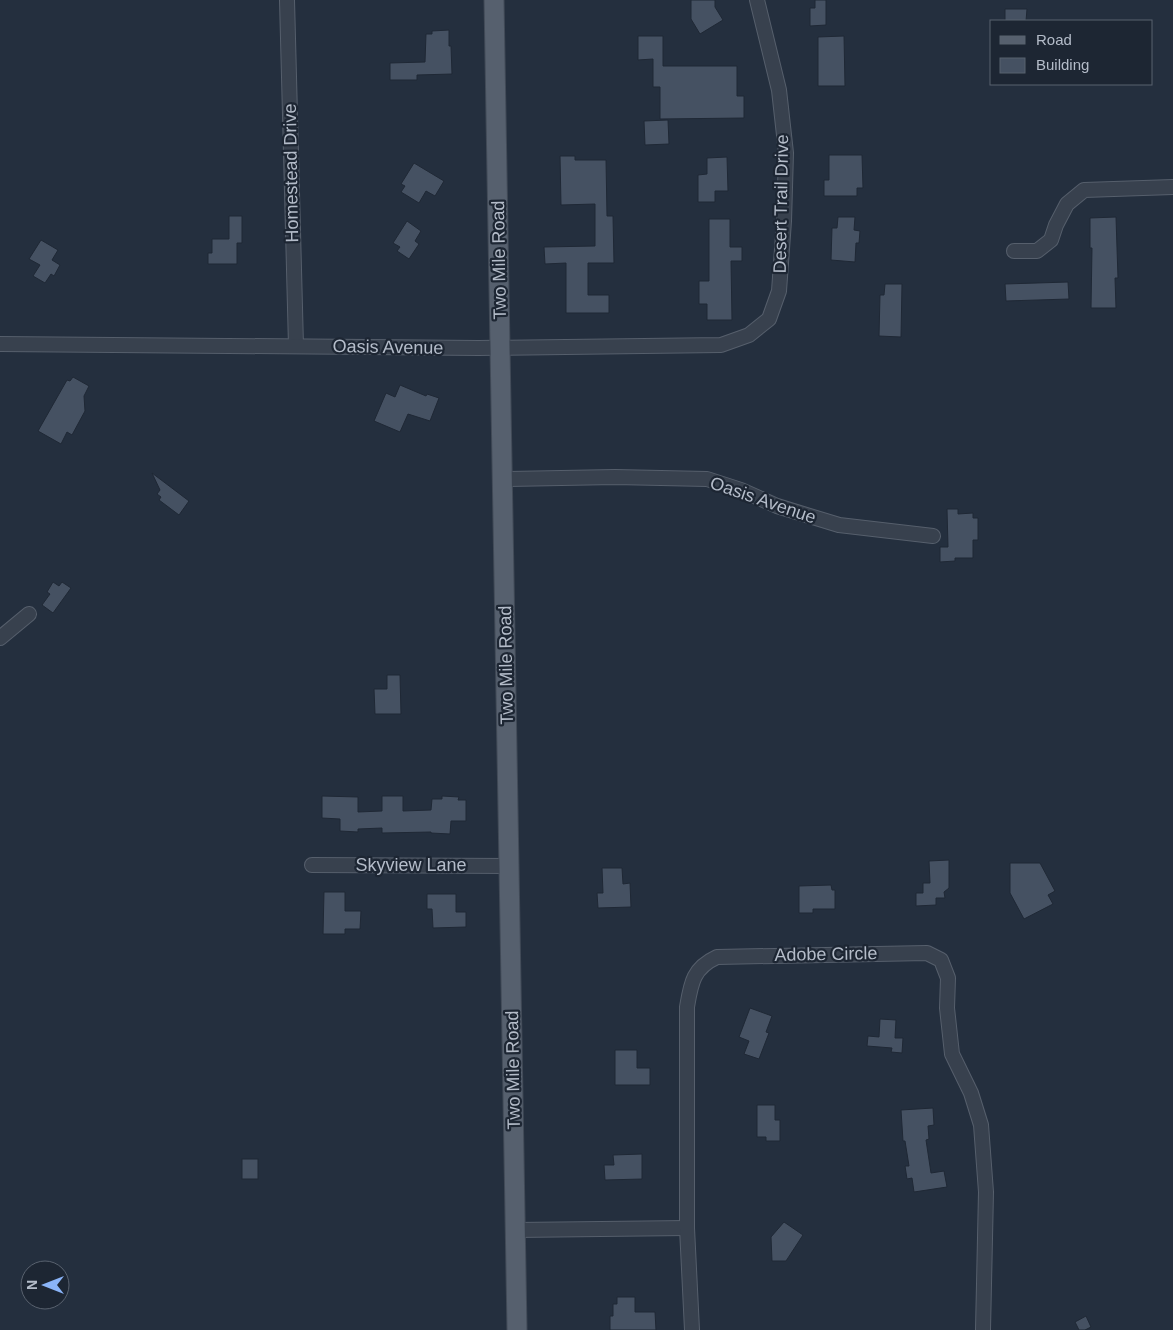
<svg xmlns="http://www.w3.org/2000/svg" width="1173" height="1330" font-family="Arial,sans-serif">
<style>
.building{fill:#455162;stroke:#1f2835}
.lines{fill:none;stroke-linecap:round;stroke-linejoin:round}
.minor-casing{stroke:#565f6c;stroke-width:16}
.major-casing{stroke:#414a57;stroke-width:21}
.minor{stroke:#38414e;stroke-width:14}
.major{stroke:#56606e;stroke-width:19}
.labels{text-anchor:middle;stroke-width:4.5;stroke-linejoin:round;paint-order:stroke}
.street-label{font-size:18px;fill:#b4bcc9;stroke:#1d2633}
</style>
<rect width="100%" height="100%" fill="#242f3e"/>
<g class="building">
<polygon points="691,0 715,0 715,7 723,20 700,34 691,19"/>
<polygon points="815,0 826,0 826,25 810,26 810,8 815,8"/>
<polygon points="1005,9 1027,9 1026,21 1005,21"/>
<polygon points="449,30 449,46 451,46 452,74 417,75 417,80 390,80 390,63 425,62 426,34 432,34 432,31"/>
<polygon points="638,36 663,36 663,66 737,66 737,96 744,96 744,118 660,119 660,87 653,87 653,59 638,60"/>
<polygon points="844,36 845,86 818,86 818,37"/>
<polygon points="668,120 669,144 645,145 644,121"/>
<polygon points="829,155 862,155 863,188 857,188 857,196 824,196 824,180 829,180"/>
<polygon points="560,156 575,156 575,160 606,160 607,216 613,216 614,263 588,263 588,295 609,295 609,313 566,313 566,263 545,264 544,247 595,246 595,204 561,205"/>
<polygon points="727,157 728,191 715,191 715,202 698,202 698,175 707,174 707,158"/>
<polygon points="414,163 444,181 435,196 426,191 419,203 401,192 405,186 401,184"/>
<polygon points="229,216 242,216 242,243 237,243 237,264 208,264 208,253 212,253 212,239 229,239"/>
<polygon points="838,217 855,217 854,230 860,231 859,243 856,243 855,262 831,260 832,228 837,228"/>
<polygon points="1116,217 1118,278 1115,278 1116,308 1091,308 1092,248 1090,248 1090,218"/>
<polygon points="709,219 730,219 730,247 742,247 742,261 731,261 732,320 707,320 707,304 699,304 699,281 709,281"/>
<polygon points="407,221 421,231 415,241 419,244 409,259 397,251 400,247 393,243"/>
<polygon points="41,240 58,250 52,260 60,265 54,276 51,274 45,283 33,276 40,265 29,259"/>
<polygon points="1068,282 1069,299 1006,301 1005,284"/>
<polygon points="885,284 902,284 901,337 879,336 880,295 884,295"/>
<polygon points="73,377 89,386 84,396 85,411 72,435 67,432 61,444 38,431 67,380 70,381"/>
<polygon points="400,385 426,396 427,394 439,398 430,421 408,414 400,432 374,421 386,393 395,397"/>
<polygon points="152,473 189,501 179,515 159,500 161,497 157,494 160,490"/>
<polygon points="947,509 958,509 958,514 973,513 973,518 978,518 978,540 973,540 973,558 955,558 955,561 940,562 940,547 948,547"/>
<polygon points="53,582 59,586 62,582 71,588 53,613 42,605 50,594 47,592"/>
<polygon points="387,675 400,675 401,714 375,714 374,689 387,689"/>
<polygon points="322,796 358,797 358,812 382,811 382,796 403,796 403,811 431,810 432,799 442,799 442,796 459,797 458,800 466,800 466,821 451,821 450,834 431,833 431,832 382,833 382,828 358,829 358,832 340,831 340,819 322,818"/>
<polygon points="949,860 949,888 944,892 945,898 936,898 936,905 916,906 916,893 923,893 923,883 930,883 929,861"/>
<polygon points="1010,863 1040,863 1055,891 1048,895 1053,904 1024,919 1010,893"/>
<polygon points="602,868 622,868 623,884 630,883 631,907 598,908 597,893 603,893"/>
<polygon points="831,885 832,890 835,890 835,909 813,909 813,913 799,913 799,886"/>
<polygon points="324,892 345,892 345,911 361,911 360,929 345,929 345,934 323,934"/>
<polygon points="427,894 456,894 456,912 466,912 466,927 433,928 432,909 427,909"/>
<polygon points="750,1008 772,1016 766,1032 769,1033 759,1059 744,1054 749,1041 739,1037"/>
<polygon points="880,1019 896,1020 895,1038 903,1038 902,1053 891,1052 892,1048 867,1046 868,1036 879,1037"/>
<polygon points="615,1050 637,1050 637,1068 650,1068 650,1085 615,1085"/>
<polygon points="757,1105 775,1105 775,1120 780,1120 780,1141 766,1141 766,1137 757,1137"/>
<polygon points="933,1108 934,1125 928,1126 929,1139 926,1140 931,1173 944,1171 947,1187 914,1192 912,1178 907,1179 905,1166 909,1166 905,1141 903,1141 901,1110"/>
<polygon points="642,1154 642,1179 605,1180 604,1165 614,1165 613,1155"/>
<rect x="242" y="1159" width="16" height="20"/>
<polygon points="784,1222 803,1235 786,1261 772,1261 771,1237"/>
<polygon points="617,1297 635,1297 635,1312 655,1312 656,1330 610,1330 610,1316 613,1316 613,1304 617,1304"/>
<polygon points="1086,1316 1091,1327 1085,1330 1079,1330 1075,1322"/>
</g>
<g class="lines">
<g class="minor-casing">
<g id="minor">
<polyline points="287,0 296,346"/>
<polyline points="1014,251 1037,251 1051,240 1056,225 1067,204 1084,190 1173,187"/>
<polyline points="0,344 479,348 721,345 749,335 769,319 779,291 784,221 786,153 779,90 757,0"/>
<polyline points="503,479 615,477 707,479 741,490 777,506 839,525 933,536"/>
<polyline points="0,638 29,614"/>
<polyline points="312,865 509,866"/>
<polyline points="515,1230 687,1228"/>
<path d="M692 1330 687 1228V1007C691 983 693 968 717 957L927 953 941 960 948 978 947 1008 952 1054 971 1093 981 1125 986 1192 983 1330"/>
</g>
</g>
<g class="major-casing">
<polyline id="major" points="494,0 517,1330"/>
</g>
<use href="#minor" class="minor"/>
<use href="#major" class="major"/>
</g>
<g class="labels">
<g class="street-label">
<text transform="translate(291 173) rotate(-91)" y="6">Homestead Drive</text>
<text transform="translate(781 204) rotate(-89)" y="6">Desert Trail Drive</text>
<text transform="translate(499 260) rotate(-91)" y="6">Two Mile Road</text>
<text transform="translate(388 347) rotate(1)" y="6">Oasis Avenue</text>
<text transform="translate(763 500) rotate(19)" y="6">Oasis Avenue</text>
<text transform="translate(506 665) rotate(-91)" y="6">Two Mile Road</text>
<text x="411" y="871">Skyview Lane</text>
<text transform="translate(826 954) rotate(-1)" y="6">Adobe Circle</text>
<text transform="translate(513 1070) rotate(-91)" y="6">Two Mile Road</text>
</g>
</g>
<rect x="990" y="20" width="162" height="65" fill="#1d2633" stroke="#59626f"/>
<rect x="1000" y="36" width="25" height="8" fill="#56606e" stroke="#59626f"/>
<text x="1036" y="45" font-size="15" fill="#b4bcc9">Road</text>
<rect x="1000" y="58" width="25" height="15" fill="#455162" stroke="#59626f"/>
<text x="1036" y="70" font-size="15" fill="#b4bcc9">Building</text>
<g transform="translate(45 1285) rotate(270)"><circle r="24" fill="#1d2633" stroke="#59626f"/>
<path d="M0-4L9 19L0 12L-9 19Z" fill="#8ab4f8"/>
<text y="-8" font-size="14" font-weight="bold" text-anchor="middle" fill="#b4bcc9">N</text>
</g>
</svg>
